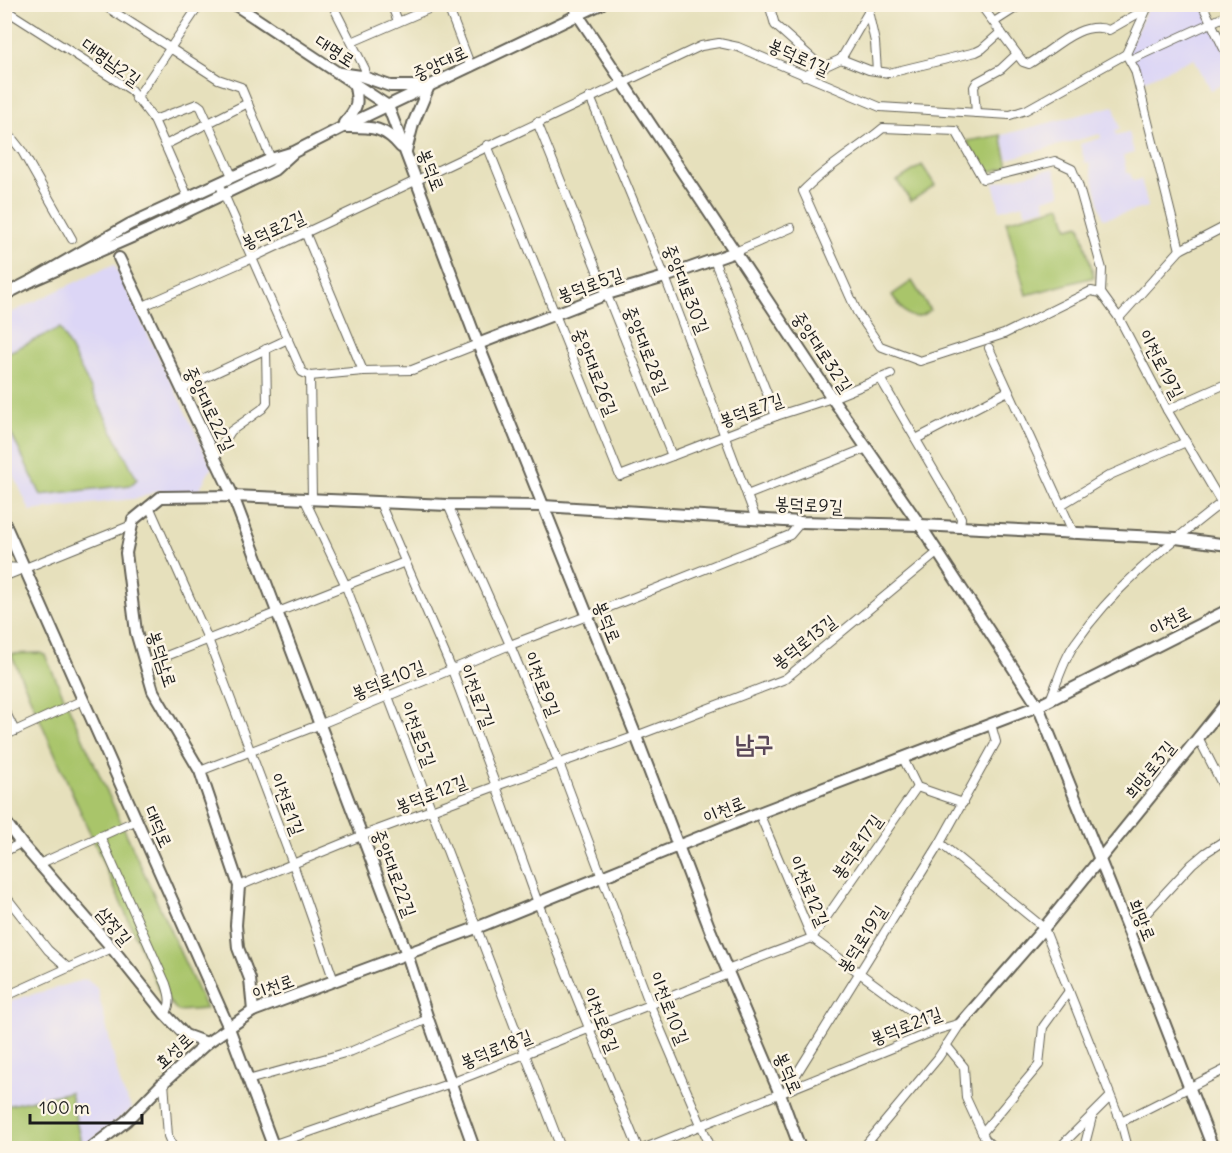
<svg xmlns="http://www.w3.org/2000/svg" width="1232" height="1153" font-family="Delius,'Poor Story',sans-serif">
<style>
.built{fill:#dcd6f6}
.green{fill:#a9c56b;stroke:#627044;stroke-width:1.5}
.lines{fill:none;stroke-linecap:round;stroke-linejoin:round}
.street-casing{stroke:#636154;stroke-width:10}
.secondary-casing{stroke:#636154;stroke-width:14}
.street{stroke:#fff;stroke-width:8}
.secondary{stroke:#fff;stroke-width:10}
.labels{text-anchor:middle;stroke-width:5;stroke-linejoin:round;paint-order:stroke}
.street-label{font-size:18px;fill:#1c1c1c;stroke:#fcf5e5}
.district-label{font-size:24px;font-weight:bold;fill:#5a4859;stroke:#fcf5e5}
</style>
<rect width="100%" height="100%" fill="#fcf5e5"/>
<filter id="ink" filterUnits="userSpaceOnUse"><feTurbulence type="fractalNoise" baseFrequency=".0167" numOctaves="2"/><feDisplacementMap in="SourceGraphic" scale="12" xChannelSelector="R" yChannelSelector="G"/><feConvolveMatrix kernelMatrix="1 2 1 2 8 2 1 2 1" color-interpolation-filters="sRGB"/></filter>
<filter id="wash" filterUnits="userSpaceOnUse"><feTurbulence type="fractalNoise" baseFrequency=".008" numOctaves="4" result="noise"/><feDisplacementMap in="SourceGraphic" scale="24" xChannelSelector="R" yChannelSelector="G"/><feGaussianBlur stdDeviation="1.35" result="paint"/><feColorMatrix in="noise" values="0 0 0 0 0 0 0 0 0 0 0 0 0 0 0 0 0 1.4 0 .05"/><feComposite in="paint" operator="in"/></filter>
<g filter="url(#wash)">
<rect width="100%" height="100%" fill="#e6e0bc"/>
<g class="built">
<polygon points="1149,5 1203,5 1227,55 1227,83 1210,90 1194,58 1143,81 1126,54"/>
<polygon points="1114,106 1120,130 1115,131 1116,135 1129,132 1134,153 1123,156 1127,173 1130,173 1133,181 1141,179 1148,207 1103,219 1089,163 1085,163 1080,144 1101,138 1100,134 1008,159 1002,135"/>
<polygon points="1054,168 1061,194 1044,199 1046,208 1026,213 1023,204 1000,210 993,183"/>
<polygon points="114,264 212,467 197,493 165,494 158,490 140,498 30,511 5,455 4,316"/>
<polygon points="86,979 97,988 121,1087 132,1109 81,1148 5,1148 4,1005 13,1000"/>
</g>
<g class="green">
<polygon points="1001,135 1008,167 985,173 967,141"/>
<polygon points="922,165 935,185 911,201 897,181"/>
<polygon points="1061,206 1068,228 1080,225 1094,277 1026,295 1006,221"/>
<path d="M912 281 930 310C910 326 903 311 892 295Z"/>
<polygon points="60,328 137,479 131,485 41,495 5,421 5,354"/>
<polygon points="40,653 45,655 206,1009 178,1011 161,994 11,654"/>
<polygon points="70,1092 81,1143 57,1148 5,1148 5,1106"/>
</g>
</g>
<g filter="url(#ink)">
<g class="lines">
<g class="street-casing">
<g id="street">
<polyline points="102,4 218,79 241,87 271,159"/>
<polyline points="332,4 365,69 364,77"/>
<polyline points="391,4 398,21"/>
<polyline points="447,4 471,67"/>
<polyline points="769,4 775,25 822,67"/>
<path d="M980 4 1023 62 1029 64C1052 51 1080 19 1109 30L1146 9"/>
<polyline points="1202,4 1228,57"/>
<polyline points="4,9 131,90 154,120 188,197"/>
<polyline points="868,11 875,42 877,71"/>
<polyline points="994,22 1022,4"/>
<polyline points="352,42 440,4"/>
<polyline points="1126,54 1135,70 1180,250"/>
<polyline points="841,59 873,4"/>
<polyline points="1130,60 1228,15"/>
<polyline points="804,76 841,59 869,70 889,73 976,52 982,49 1001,32"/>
<polyline points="590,97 665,277 756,519"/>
<polyline points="136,99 200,4"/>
<polyline points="976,113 974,87 977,82 1001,69 1017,54"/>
<polyline points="154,120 197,104 201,107 232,176"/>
<polyline points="537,122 672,456"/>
<polyline points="4,128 22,151 72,239"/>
<polyline points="165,145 248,103"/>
<polyline points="487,145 620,476 776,416 832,398 891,374"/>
<polyline points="219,183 302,372 310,376 363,371 412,370 478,344"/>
<polyline points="305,232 363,371"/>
<polyline points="735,252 791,228"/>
<polyline points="714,260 776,416"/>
<path d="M1101 293 1102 269 1078 184 1072 169 1055 161 983 179 956 131 883 128C857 150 827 166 803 191L857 312 880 346 920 361 1004 334 1091 291 1101 293 1119 318 1167 410 1228 514"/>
<polyline points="141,307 252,258 701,46 719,43 738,47 880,107 1010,115 1026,110 1126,54 1149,4"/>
<polyline points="1119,318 1180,250 1228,225"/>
<polyline points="989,348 1074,534"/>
<polyline points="310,376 312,498"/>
<polyline points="880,378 957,510 961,518 960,528"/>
<polyline points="181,389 288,339"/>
<polyline points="1167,410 1228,383"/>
<polyline points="916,439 1008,391"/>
<polyline points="214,458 231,431 262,409 267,403 266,349"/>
<polyline points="747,495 867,448"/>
<polyline points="304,498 345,584 561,1148"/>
<polyline points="380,503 452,670 496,786 538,903 638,1148"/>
<polyline points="448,505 510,645 559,763 650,1005 711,1148"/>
<polyline points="1061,505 1110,475 1186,442"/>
<polyline points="149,506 208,639 293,864 334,981"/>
<polyline points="4,567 23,568"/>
<polyline points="8,575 132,525"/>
<polyline points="146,664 405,562"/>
<path d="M1050 700C1058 681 1064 658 1076 642 1115 585 1168 545 1221 503"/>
<polyline points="4,709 15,731"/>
<polyline points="4,736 83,700"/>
<polyline points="1198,737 1228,796"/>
<polyline points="903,758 917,787 963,803"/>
<polyline points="200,771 321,724 510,645 587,616 790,535 801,522"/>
<polyline points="759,813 812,938 937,1030"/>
<path d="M100 836 166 984C170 996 172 1004 165 1014"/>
<polyline points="940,843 1044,928 1121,1122 1128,1148"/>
<polyline points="4,852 21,843"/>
<polyline points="39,864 137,820"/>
<polyline points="239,886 361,836 496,786 636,736 785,679 938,552"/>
<polyline points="4,894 48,950 68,968"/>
<polyline points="1129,932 1192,864 1205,853 1225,840 1228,835"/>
<polyline points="727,970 812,938 917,787"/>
<polyline points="4,997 112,948"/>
<polyline points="946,1045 964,1067 966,1098 985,1139 994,1148"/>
<polyline points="248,1080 352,1051 428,1019"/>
<polyline points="164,1082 168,1136 173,1148"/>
<polyline points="786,1091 940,843 996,742 991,724"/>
<polyline points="1121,1122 1228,1068"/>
<polyline points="982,1133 1039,1065 1043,1027 1069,991"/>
<polyline points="272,1145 451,1083 728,974"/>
<polyline points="645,1148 937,1030 961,1023"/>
<polyline points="863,1148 938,1058 961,1023"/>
<polyline points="1059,1148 1110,1097"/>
<polyline points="1084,1148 1092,1117"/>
</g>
</g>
<g class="secondary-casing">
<g id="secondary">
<polyline points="234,4 388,106"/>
<polyline points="574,4 578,15 832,398 920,525 1038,706 1129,932 1213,1148"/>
<polyline points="340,73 361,76 390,86 429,86 413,124 406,151"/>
<polyline points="388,106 478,344 636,736 711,932 780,1094 800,1148"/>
<path d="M344 123C358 108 359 103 354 83"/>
<path d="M346 127C371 127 384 126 401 147"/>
<polyline points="294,152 274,170 148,230 31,281 130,224 271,159 294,152 343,127 601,4"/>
<polyline points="119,258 233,496 407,954 428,1019 474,1148"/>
<polyline points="4,295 31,281"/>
<polyline points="478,344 607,294 665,277 735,252"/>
<polyline points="4,522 229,1028 274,1148"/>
<polyline points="4,820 21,843 112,948 165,1014 185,1035 207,1043"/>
<polyline points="253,1011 250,979 238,948 236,925 239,886 200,771 153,691 136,632 126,553 133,520 161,497 233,496 448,505 543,506 801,522 920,525 1176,538 1228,545"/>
<polyline points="961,1023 1044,928 1228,701"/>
<polyline points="91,1148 126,1121 164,1082 207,1043 253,1011 476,928 759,813 1038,706 1228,610"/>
</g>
</g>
<use href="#street" class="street"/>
<use href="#secondary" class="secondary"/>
</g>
</g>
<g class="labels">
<g class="street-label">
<text transform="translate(335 51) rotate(33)" y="6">대명로</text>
<text transform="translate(799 57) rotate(24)" y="6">봉덕로1길</text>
<text transform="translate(111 62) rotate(36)" y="6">대명남2길</text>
<text transform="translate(440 63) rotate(-25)" y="6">중앙대로</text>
<text transform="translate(431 170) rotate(69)" y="6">봉덕로</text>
<text transform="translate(273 230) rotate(-25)" y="6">봉덕로2길</text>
<text transform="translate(590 285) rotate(-20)" y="6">봉덕로5길</text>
<text transform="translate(686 289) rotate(68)" y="6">중앙대로30길</text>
<text transform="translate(646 350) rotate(68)" y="6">중앙대로28길</text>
<text transform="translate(822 352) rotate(56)" y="6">중앙대로32길</text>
<text transform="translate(1161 364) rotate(62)" y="6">이천로19길</text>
<text transform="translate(595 372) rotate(68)" y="6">중앙대로26길</text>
<text transform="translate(209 409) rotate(64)" y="6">중앙대로22길</text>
<text transform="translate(751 410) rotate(-20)" y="6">봉덕로7길</text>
<text transform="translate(809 505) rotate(3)" y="6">봉덕로9길</text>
<text transform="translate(1170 621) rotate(-27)" y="6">이천로</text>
<text transform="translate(607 622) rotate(68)" y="6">봉덕로</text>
<text transform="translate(804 642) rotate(-38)" y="6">봉덕로13길</text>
<text transform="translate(162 659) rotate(72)" y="6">봉덕남로</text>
<text transform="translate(388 680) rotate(-22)" y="6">봉덕로10길</text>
<text transform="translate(542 684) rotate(68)" y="6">이천로9길</text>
<text transform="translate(477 696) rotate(69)" y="6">이천로7길</text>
<text transform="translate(418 734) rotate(69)" y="6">이천로5길</text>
<text transform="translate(1150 770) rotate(-51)" y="6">희망로3길</text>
<text transform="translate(431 794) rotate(-21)" y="6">봉덕로12길</text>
<text transform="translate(287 804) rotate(69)" y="6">이천로1길</text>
<text transform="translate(724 810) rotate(-23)" y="6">이천로</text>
<text transform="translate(158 827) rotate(66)" y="6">대덕로</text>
<text transform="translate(857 847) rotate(-55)" y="6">봉덕로17길</text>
<text transform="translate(394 873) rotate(69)" y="6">중앙대로22길</text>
<text transform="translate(809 891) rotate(67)" y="6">이천로12길</text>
<text transform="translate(1142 920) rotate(68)" y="6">희망로</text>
<text transform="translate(114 926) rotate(50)" y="6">삼정길</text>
<text transform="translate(862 939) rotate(-58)" y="6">봉덕로19길</text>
<text transform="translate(273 987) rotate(-20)" y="6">이천로</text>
<text transform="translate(669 1008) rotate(68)" y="6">이천로10길</text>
<text transform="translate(601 1020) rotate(68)" y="6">이천로8길</text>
<text transform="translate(906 1026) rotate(-21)" y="6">봉덕로21길</text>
<text transform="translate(496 1049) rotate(-22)" y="6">봉덕로18길</text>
<text transform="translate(174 1051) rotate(-42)" y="6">효성로</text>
<text transform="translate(788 1073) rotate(67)" y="6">봉덕로</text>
</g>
<g class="district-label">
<text x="754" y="752">남구</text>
</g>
</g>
<rect width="1232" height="1153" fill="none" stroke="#fcf5e5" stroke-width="24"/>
<path d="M30 1114v9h112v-9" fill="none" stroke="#1c1c1c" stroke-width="3"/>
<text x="39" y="1114" font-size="18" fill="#1c1c1c" stroke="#fcf5e5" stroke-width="4.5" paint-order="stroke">100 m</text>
</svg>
